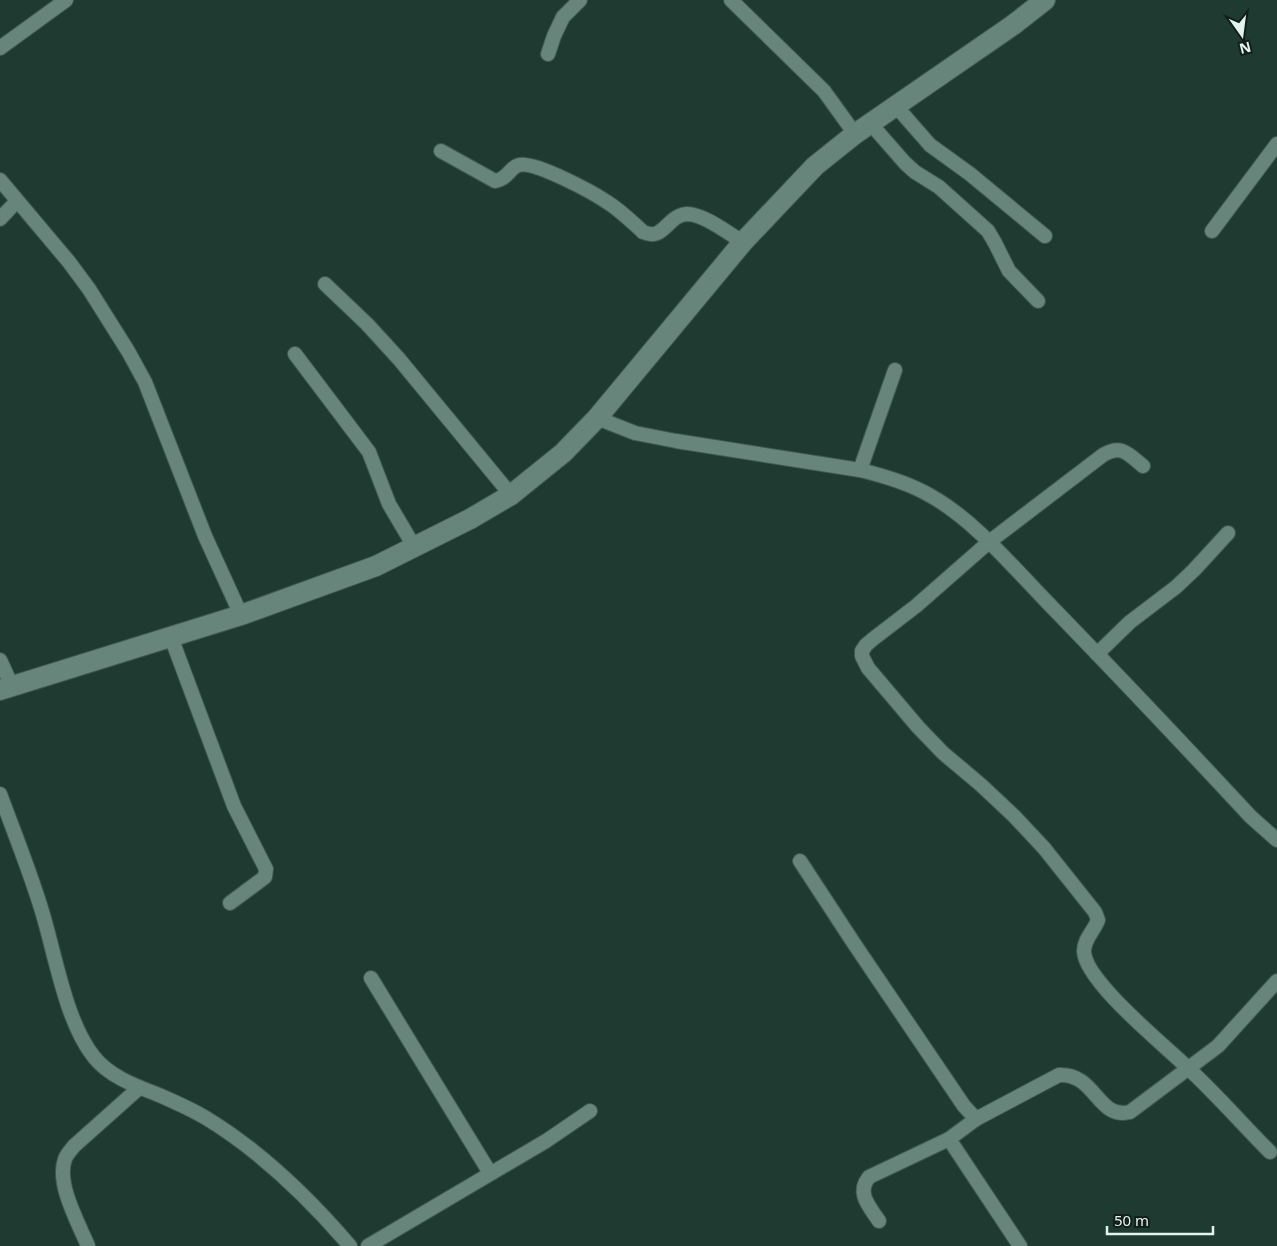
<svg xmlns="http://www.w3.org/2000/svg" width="1277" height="1246" font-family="'Noto Sans',sans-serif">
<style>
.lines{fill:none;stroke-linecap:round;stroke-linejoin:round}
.street-casing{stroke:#3f5850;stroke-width:16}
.secondary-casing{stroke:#3f5850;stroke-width:22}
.street{stroke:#67857a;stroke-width:14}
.secondary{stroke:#67857a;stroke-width:20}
</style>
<rect width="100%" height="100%" fill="#1e3a31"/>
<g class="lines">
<g class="street-casing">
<g id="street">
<polyline points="731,0 824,91 855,134"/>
<polyline points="0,48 66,0"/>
<polyline points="548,54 554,36 563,17 580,0"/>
<polyline points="895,105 930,145 970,174 1045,236"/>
<polyline points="870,123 905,163 915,172 939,187 988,231 995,243 1009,271 1038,301"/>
<path d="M441 151 495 181C508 179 510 167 519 165 535 161 592 192 607 202 620 210 631 221 643 232 664 242 667 215 687 214 704 214 729 234 743 242"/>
<polyline points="0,180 69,262 89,289 128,351 145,382 205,536 241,615"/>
<polyline points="0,219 17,201"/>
<polyline points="1212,231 1277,144"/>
<polyline points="325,284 367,324 399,359 511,495"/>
<polyline points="295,354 369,452 389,504 415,548"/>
<path d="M597 418 635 433 676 441 860 470C885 476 909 483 931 496 974 520 1013 567 1048 603 1117 674 1184 745 1251 817L1277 840"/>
<path d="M1143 466C1128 454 1122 444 1103 455L989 542 916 606 873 639 866 645 862 651V656L868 668 918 727 943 753 981 785 1014 816 1044 848 1095 912 1098 920C1094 931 1084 939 1084 951 1084 981 1168 1048 1190 1070 1218 1096 1243 1125 1270 1152"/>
<polyline points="860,470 895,370"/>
<polyline points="171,637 234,806 266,869 265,877 230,903"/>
<polyline points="1097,654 1130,622 1176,587 1194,570 1228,533"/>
<polyline points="0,660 12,686"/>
<path d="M0 794C14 832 29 869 41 908 55 952 65 1021 94 1057 110 1077 136 1086 159 1095 175 1102 191 1109 206 1118 262 1152 308 1197 350 1246"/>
<path d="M800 861 855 945 964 1106 976 1119 1059 1075C1096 1073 1097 1120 1130 1112L1218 1046 1277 981"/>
<polyline points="371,978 490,1173"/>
<polyline points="976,1119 949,1139 1020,1246"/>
<path d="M879 1221C869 1206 856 1193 869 1177L949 1139"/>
<path d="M88 1246C78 1222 56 1184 65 1159 67 1154 71 1150 74 1146L139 1088"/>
<polyline points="368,1246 546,1141 590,1111"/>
</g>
</g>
<g class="secondary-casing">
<polyline id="secondary" points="0,690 241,615 376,566 470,519 511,495 563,453 597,418 743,242 815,166 855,134 1013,25 1045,0"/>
</g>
<use href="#street" class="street"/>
<use href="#secondary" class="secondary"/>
</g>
<g transform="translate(1242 35) rotate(166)" stroke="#121e1a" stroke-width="4" paint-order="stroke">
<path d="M0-4L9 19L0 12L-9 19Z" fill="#e3f3ed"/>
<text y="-8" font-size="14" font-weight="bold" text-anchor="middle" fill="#e3f3ed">N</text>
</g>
<path d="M1107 1226v8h106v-8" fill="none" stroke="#e3f3ed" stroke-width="2.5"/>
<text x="1114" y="1226" font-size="15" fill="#e3f3ed" stroke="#121e1a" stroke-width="4" paint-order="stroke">50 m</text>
</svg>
